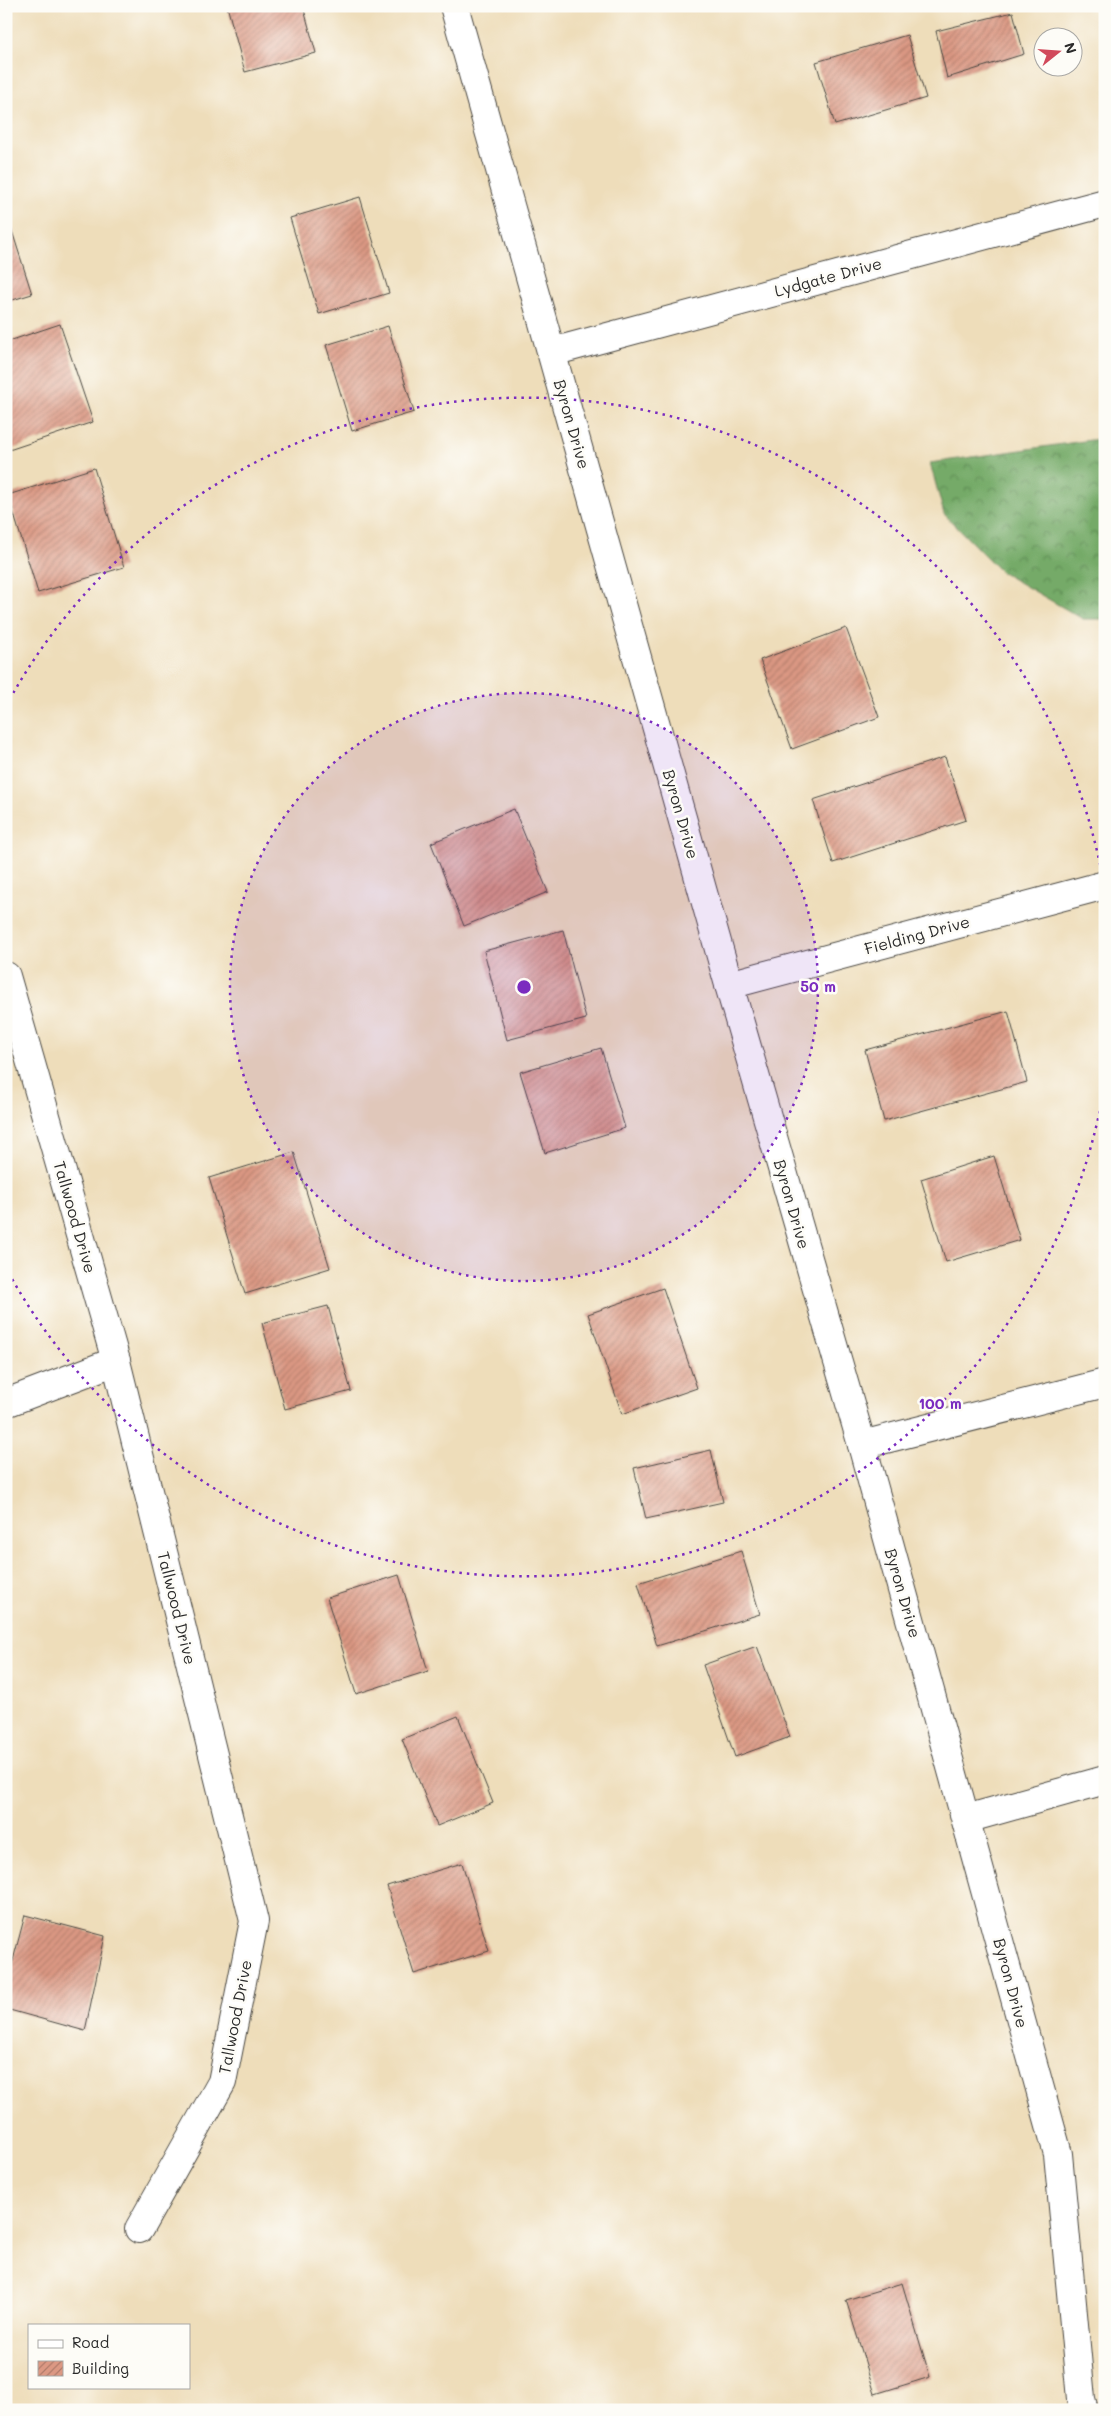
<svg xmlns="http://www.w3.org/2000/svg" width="1111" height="2416" font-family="Mali,sans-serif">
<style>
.forest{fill:url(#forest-crowns);stroke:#506a49}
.building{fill:url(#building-hatch)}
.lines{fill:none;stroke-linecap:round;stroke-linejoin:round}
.minor-casing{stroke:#484640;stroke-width:30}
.minor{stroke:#fff;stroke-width:28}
.ring{fill:none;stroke:#7b2cbf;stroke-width:2.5;stroke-dasharray:2.5 5}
.labels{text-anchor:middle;stroke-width:5;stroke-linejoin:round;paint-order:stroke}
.street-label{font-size:16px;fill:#2b2b2b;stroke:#fdfcf7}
.centre{fill:#7b2cbf;stroke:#fdfcf7;stroke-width:2.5}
.ring-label{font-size:15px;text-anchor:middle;font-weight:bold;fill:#7b2cbf;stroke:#fdfcf7;stroke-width:5;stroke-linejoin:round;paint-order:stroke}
</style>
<defs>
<pattern id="forest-crowns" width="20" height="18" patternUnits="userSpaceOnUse" patternTransform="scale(1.25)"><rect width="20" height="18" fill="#74aa67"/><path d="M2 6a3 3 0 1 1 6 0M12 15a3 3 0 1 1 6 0" fill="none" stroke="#5f8b55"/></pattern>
<pattern id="building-hatch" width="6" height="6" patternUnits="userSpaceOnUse" patternTransform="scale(1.25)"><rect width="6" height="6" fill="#db9883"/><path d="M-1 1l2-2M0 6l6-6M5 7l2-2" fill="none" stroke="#b27c6b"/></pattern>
</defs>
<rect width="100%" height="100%" fill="#fdfcf7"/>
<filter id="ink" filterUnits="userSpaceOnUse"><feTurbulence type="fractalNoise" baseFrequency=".02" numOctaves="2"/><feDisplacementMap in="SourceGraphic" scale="10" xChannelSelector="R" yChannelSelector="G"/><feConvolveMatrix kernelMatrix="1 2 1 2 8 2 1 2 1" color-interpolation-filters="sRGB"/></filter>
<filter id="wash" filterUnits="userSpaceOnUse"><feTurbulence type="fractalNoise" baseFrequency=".0096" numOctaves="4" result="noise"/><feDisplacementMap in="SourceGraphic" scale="20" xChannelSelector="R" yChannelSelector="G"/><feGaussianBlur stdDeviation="1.12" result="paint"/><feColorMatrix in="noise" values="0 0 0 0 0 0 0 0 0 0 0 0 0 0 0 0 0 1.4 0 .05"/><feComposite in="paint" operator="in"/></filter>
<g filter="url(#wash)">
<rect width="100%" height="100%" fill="#eeddba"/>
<polygon class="forest" points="1105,438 1105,619 1083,619 1001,572 944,514 930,463"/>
<g id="blocks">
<g class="building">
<polygon points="227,6 303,6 316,53 245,72"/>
<polygon points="1013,12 1024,54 947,78 936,31"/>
<polygon points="907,35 926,98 835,125 816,62"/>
<polygon points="360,197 389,293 319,314 290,218"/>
<polygon points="6,212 32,294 6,302"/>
<polygon points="60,324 93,422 9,450 6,444 6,342"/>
<polygon points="388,326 414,412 352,431 326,345"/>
<polygon points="94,468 124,567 38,593 8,495"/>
<polygon points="846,628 879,717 792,749 760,660"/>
<polygon points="945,757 966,820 833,863 813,800"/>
<polygon points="514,809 548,892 464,926 431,843"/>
<polygon points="563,930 586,1019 507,1040 484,951"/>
<polygon points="1008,1011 1027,1082 884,1121 865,1050"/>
<polygon points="601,1048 625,1128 545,1153 520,1072"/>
<polygon points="294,1152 330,1268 245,1294 209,1178"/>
<polygon points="994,1156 1020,1240 946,1262 921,1179"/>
<polygon points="663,1288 697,1388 622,1414 588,1314"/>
<polygon points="328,1306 351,1391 285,1409 262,1323"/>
<polygon points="711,1450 723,1502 646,1519 634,1468"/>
<polygon points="741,1551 760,1614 657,1646 638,1583"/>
<polygon points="399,1575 428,1671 356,1694 327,1598"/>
<polygon points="757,1646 790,1737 735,1757 703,1665"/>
<polygon points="458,1716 493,1803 437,1826 402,1739"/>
<polygon points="462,1863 489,1951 414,1974 387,1886"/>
<polygon points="25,1915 105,1936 85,2031 6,2009 6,1987"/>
<polygon points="902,2283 930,2377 875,2394 846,2300"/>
</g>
</g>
</g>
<g filter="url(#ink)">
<use href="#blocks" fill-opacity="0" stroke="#484640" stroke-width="1"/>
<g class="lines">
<g class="minor-casing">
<g id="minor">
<polyline points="454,6 729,985 862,1445 1058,2154 1081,2399 1084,2410"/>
<polyline points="552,352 1105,203"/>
<polyline points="6,976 116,1361 254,1921 222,2082 139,2229"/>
<polyline points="729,985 1105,885"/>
<polyline points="6,1403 116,1361"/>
<polyline points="862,1445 1105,1383"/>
<polyline points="966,1819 1105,1780"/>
</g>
</g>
<use href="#minor" class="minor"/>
</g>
</g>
<circle cx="524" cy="987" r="294" fill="#7b2cbf" fill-opacity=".12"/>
<g class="ring">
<circle cx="524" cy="987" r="294"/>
<path d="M1104 1089A589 589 0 0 1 6 1268M6 706A589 589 0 0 1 1104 885"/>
</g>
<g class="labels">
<g class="street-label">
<text transform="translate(828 277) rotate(-15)" y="6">Lydgate Drive</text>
<text transform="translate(572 424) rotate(74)" y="6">Byron Drive</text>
<text transform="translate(681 814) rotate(74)" y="6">Byron Drive</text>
<text transform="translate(917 935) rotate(-15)" y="6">Fielding Drive</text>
<text transform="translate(792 1204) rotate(74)" y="6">Byron Drive</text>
<text transform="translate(75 1217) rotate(74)" y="6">Tallwood Drive</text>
<text transform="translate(903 1593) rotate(74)" y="6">Byron Drive</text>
<text transform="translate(177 1608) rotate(76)" y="6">Tallwood Drive</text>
<text transform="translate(1011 1983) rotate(75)" y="6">Byron Drive</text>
<text transform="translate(235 2017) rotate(-79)" y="6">Tallwood Drive</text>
</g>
</g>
<circle cx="524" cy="987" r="8" class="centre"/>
<g class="ring-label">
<text x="818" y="992">50 m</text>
<text x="940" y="1409">100 m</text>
</g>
<rect width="1111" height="2416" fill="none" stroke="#fdfcf7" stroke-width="25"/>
<rect x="28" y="2324" width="162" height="65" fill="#fdfcf7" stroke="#a9a8a5"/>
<rect x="38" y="2340" width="25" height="8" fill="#ffffff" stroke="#a9a8a5"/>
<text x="72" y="2348" font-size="15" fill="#2b2b2b">Road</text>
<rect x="38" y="2361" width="25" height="15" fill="url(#building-hatch)" stroke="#a9a8a5"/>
<text x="72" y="2374" font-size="15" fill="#2b2b2b">Building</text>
<g transform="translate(1058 52) rotate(73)"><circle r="24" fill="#fdfcf7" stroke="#a9a8a5"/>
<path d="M0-4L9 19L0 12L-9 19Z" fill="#d1495b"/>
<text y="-8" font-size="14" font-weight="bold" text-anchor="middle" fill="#2b2b2b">N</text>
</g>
</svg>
